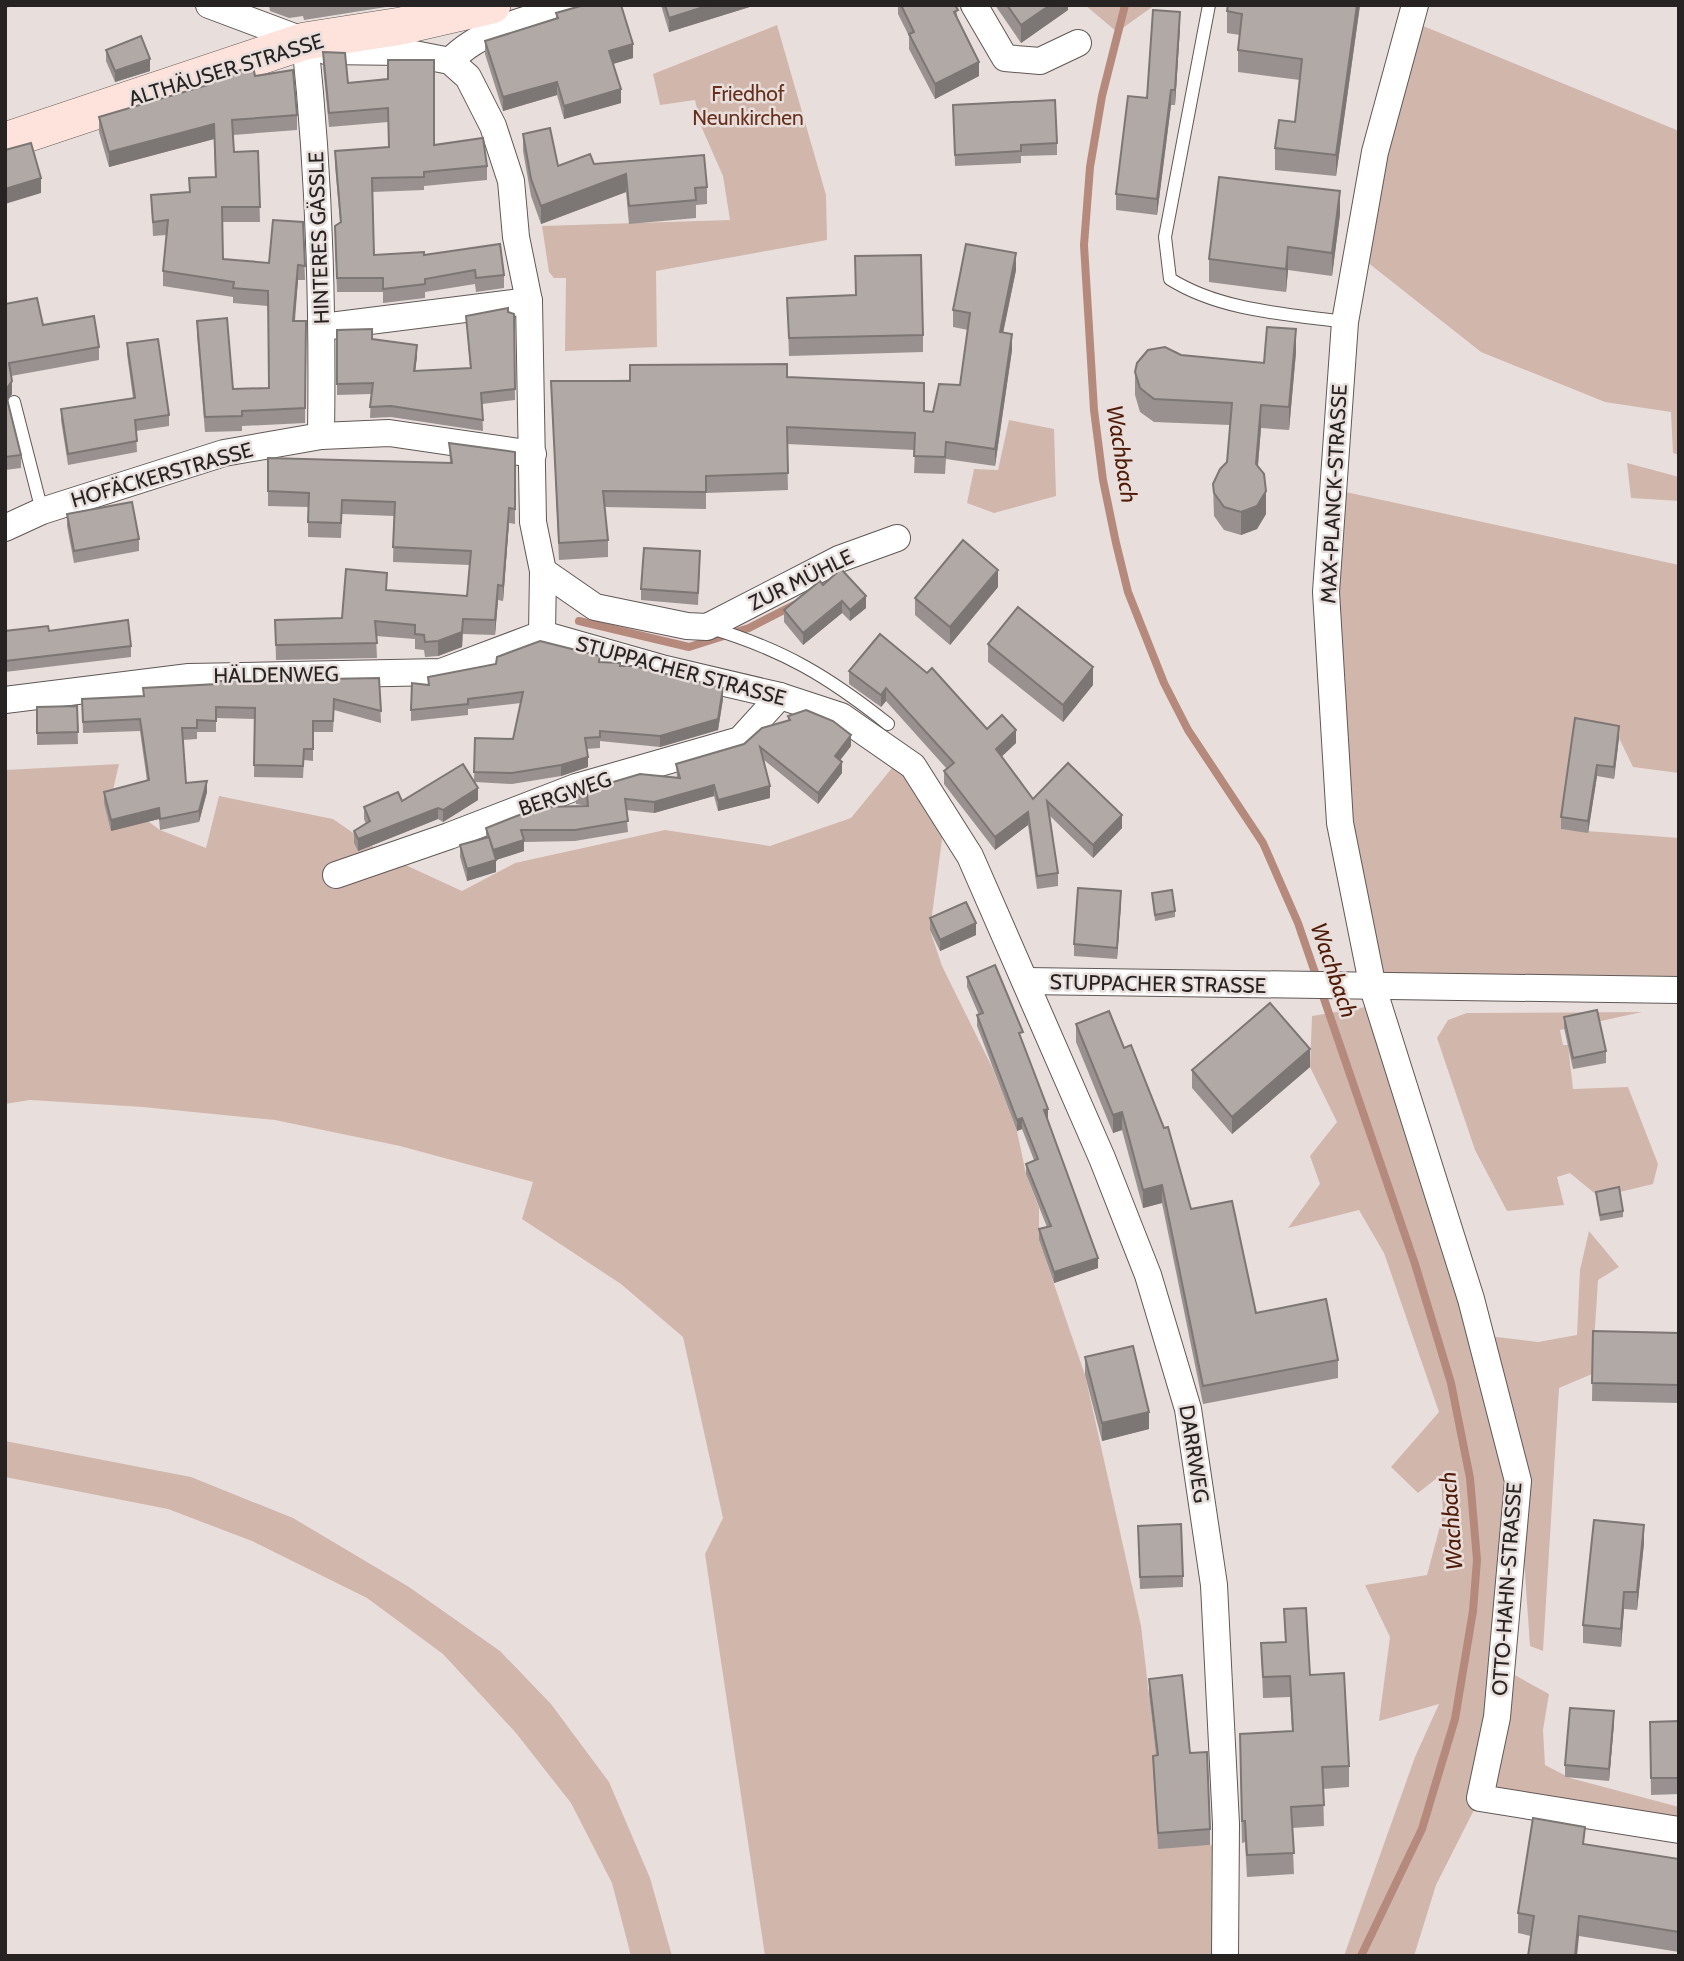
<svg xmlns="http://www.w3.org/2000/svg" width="1684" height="1961" font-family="Cabin,sans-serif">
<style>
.green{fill:#d1b6ac}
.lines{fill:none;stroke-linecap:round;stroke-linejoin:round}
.stream{stroke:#b58a7c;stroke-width:8}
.lane-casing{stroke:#605856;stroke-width:14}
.street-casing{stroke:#605856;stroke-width:28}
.secondary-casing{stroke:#605856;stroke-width:38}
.lane{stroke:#fff;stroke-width:12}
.street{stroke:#fff;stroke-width:26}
.secondary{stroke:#fde3db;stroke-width:37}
.wall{fill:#98918f}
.shaded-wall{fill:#7c7674}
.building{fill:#b1a9a6;stroke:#7c7674;stroke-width:2}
.labels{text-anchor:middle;stroke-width:5;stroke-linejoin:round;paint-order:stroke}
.street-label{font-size:21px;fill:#272322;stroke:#e8dfdc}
.park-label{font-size:21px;fill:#68301c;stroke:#e8dfdc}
.water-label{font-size:23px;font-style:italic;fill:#511b07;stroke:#e8dfdc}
</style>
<rect width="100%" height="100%" fill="#e8dfdc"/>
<g class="green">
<polygon points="1085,5 1155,5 1117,32"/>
<polygon points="1411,21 1679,131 1679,455 1673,453 1671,412 1605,402 1481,352 1357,254"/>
<polygon points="777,25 826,195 827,240 656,271 657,347 565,351 566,278 554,278 549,272 542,226 730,220 723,176 701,126 695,100 660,105 653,74"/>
<polygon points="1009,420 1054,429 1056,496 994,513 967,503 974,469 998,470"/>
<polygon points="1627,463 1679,477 1679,501 1631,498"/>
<polygon points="1332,489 1679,565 1679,773 1633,767 1619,738 1561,829 1679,838 1679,990 1373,988 1340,823"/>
<polygon points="901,757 945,817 930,930 942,966 993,1069 1017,1131 1026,1174 1039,1208 1039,1240 1085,1375 1141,1626 1156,1755 1153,1771 1158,1848 1211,1845 1226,1850 1225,1956 765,1956 705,1554 723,1518 683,1337 621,1284 522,1219 533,1182 400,1146 275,1120 143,1107 30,1100 5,1104 5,770 119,764 107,816 149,822 160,830 206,848 219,796 333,819 388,857 462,891 515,863 665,830 770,846 851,818"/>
<polygon points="1378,1005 1480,1335 1538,1342 1577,1335 1580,1270 1589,1231 1619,1267 1598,1280 1592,1374 1559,1388 1543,1651 1530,1646 1519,1487 1502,1668 1549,1694 1543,1730 1545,1765 1570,1778 1679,1807 1679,1830 1480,1798 1436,1885 1414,1956 1344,1956 1415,1757 1439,1704 1379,1721 1390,1637 1365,1585 1427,1575 1443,1515 1441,1475 1418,1493 1391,1467 1439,1412 1384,1253 1359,1210 1288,1228 1320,1184 1310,1156 1337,1122 1310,1067 1312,1016"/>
<polygon points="1642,1012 1560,1030 1563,1045 1568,1045 1573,1089 1628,1087 1658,1164 1653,1184 1599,1197 1570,1173 1557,1177 1564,1205 1507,1211 1475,1150 1437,1038 1448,1020 1467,1013"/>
<polygon points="5,1441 191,1477 293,1518 409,1587 500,1651 551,1704 609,1782 650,1878 672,1956 631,1956 612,1883 571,1803 516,1733 443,1654 367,1598 252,1541 168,1509 5,1477"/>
</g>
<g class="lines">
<g class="stream">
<polyline points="1125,5 1102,96 1090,167 1084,245 1094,410 1103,480 1116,543 1128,592 1164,683 1188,730 1263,843 1298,923 1415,1264 1451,1383 1470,1478 1477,1560 1473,1611 1455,1719 1422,1829 1361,1956"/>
<polyline points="579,621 689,647 749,628 794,605"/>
</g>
<g class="lane-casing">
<g id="lane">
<path d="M1209 5 1165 237 1170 279C1221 311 1287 314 1345 322"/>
<polyline points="14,402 42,511"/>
<path d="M711 628C784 650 829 677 888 724"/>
</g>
</g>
<g class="street-casing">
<g id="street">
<polyline points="209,5 305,41 326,51 404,52 450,61 468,77 493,126 511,181 516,237 529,301 533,522 543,571 542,634"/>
<polyline points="974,5 1005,58 1040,61 1078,43"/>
<polyline points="1415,5 1375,152 1345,322 1326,592 1340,823 1373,988 1471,1299 1518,1481 1497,1717 1480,1798 1679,1830"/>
<path d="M305 41C319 172 323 303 321 436"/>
<path d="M450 61C482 28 534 17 578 5"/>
<polyline points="322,327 529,301"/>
<polyline points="5,528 42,511 224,453 321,436 389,433 533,454"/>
<polyline points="543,571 595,607 687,626 707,627 839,559 897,538"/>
<polyline points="542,634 665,669 780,696 841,716 913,766 970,856 1102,1158 1148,1275 1188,1409 1214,1585 1226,1824 1225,1956"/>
<polyline points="5,700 189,677 441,672 542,634"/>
<polyline points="336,875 449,836 576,787 740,740 780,696"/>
<polyline points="1025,981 1679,990"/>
</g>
</g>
<g class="secondary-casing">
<polyline id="secondary" points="5,141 305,41 401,26 492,5"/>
</g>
<use href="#lane" class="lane"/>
<use href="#street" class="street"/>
<use href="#secondary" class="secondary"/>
</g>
<g class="wall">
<polygon points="269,5 386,5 386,7 304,20 303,16 289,18 270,11"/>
<polygon points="661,5 756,5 669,32"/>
<polygon points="898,5 955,5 958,19 979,76 935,99 909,49 909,36 898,14"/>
<polygon points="995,5 1068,5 1068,10 1021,43"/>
<polygon points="1360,5 1336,176 1275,170 1275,148 1295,122 1300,80 1238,72 1238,50 1240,35 1227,33 1227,11"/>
<polygon points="556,13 633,58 613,64 621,103 564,119 557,95 503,111 485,54 485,41 556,18"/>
<polygon points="1180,27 1175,105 1171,105 1157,215 1116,210 1116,194 1147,98"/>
<polygon points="106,50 150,71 115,82 106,61"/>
<polygon points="323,52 348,83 388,79 434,145 487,166 487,180 424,186 424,190 372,192 374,255 424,255 504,275 504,288 476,292 475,284 425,292 425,298 383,303 383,292 337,292 335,240 340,222 335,165 335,151 388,147 388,122 329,127 323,66"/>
<polygon points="255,76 297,115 297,130 233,135 234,152 258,151 260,222 222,222 223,259 269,263 303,222 305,280 298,280 295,321 306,321 305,423 242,426 242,431 205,432 197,335 197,321 233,389 269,388 268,306 233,303 233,297 163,286 163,271 166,235 153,236 151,195 189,192 189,178 215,177 214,139 109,167 99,132 99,117 206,86 206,81"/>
<polygon points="953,105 1057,143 1057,155 1021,156 1021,163 955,166"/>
<polygon points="523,134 558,166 594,164 707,187 707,204 696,205 696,218 629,224 626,192 541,224 531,196 523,151"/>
<polygon points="1340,214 1332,276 1288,270 1286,292 1209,282 1209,259"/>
<polygon points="1016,270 1003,332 1012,350 995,466 946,459 945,474 914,473 915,450 787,444 788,490 706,493 706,509 605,507 608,540 608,557 559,560 551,381 787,377 924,411 933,412 960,385 968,330 953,327 953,310"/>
<polygon points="787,298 923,335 923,352 789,356"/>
<polygon points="5,304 43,325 99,347 99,360 11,376 12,394 8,400 21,455 21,468 5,470"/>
<polygon points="508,312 514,314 515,400 482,404 483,431 391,417 370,418 371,394 337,395 337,330 372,339 417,356 415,371 470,368 466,316"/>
<polygon points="127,343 169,415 169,426 136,431 137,452 68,465 61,420 61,409 133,398 127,354"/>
<polygon points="1296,352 1289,430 1261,428 1258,466 1266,514 1257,529 1241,535 1224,530 1214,516 1213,484 1227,462 1230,425 1154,422 1140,412 1135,395 1135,372 1181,355 1264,363"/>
<polygon points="449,443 515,452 515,524 509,523 503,601 498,600 495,635 463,634 462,647 438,656 425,657 424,650 415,649 415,639 376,636 377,658 276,660 275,620 342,618 387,590 467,596 470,565 393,562 394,516 342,514 341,538 308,537 308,507 268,506 268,458 450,463"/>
<polygon points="67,514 139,539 139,551 74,563 67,526"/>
<polygon points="700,563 698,605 641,600 641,589"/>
<polygon points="823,585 866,608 850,621 842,613 803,645 784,622 784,610"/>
<polygon points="998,587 950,645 915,615 915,598"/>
<polygon points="5,631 49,631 131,646 131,657 5,672"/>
<polygon points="988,644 1093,685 1063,722 988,662"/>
<polygon points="600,662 620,666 723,699 718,730 660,747 600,741 600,748 586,749 588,767 561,776 512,784 475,782 478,800 443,822 438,819 358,851 354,843 354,831 366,824 364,819 364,807 402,801 474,782 475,738 513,739 521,703 468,709 468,715 411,721 411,710 428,685 428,677"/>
<polygon points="849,671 1016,743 1001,757 1033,799 1068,763 1122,828 1093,858 1050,816 1058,873 1058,886 1037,889 1028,825 995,850 944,784 944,771 947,769 886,701 881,707 849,684"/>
<polygon points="379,678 381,723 334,710 333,732 313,732 313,761 304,760 303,778 254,777 255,719 216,718 216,732 197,732 197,739 182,740 186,783 207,792 199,822 160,830 159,819 111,831 104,803 104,792 147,781 140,731 83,733 82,699 144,696"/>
<polygon points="77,706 78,744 37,745 37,707"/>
<polygon points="788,716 851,746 840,760 842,773 818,804 764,760 770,798 718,811 714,796 654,813 626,810 628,832 575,841 524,842 524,851 496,860 496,872 467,881 460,857 460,845 486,837 486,828 587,806 576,804 576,793 677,778 676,764 744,744 788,720"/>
<polygon points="1619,726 1619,738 1614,779 1597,776 1588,833 1561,829 1561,817"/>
<polygon points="1152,893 1175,911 1175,917 1155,921"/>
<polygon points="1121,903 1117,959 1074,956 1074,944"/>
<polygon points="930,918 976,935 940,951 930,930"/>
<polygon points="967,977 1023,1042 1048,1119 1047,1120 1098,1268 1054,1283 1039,1240 1039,1229 1047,1227 1026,1174 1026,1164 1034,1160 1022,1129 1017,1131 977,1026 977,1015 979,1015 967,987"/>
<polygon points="1564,1017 1606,1051 1606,1063 1573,1069 1564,1028"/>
<polygon points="1076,1024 1256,1313 1338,1360 1338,1378 1203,1404 1162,1203 1143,1208 1122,1130 1113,1133 1076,1042"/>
<polygon points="1310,1067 1232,1134 1192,1088 1192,1070"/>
<polygon points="1677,1150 1679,1150 1679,1181 1677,1169"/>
<polygon points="1596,1192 1623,1211 1623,1217 1600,1221"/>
<polygon points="1593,1331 1679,1333 1679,1403 1592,1401"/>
<polygon points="1085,1357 1149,1429 1102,1441 1085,1375"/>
<polygon points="1138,1526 1183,1576 1183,1587 1140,1589"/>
<polygon points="1644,1543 1637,1610 1624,1609 1621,1647 1583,1643 1583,1625"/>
<polygon points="1284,1609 1310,1675 1349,1766 1349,1787 1323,1789 1324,1826 1292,1828 1294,1874 1247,1877 1245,1842 1242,1843 1240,1755 1292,1731 1290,1697 1263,1698 1261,1643 1285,1642"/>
<polygon points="1149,1679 1190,1753 1210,1829 1210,1845 1158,1849 1153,1771 1153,1756 1156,1755 1149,1694"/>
<polygon points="1679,1721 1679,1794 1651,1795 1650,1722"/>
<polygon points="1614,1723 1609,1781 1565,1777 1565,1765"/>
<polygon points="1585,1845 1679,1859 1679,1952 1579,1936 1531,1936 1518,1933 1518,1913"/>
</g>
<g class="shaded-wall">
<polygon points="5,5 17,5 5,8"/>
<polygon points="710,5 756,5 669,32 669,18"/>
<polygon points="1050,5 1068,5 1068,10 1021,43 1021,25"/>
<polygon points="1357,5 1360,5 1336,176 1336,155"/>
<polygon points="1180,12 1180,27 1175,105 1175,90"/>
<polygon points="633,44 633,58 609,65 609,51"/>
<polygon points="150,59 150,71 115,82 115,71"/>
<polygon points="979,62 979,76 935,99 935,84"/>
<polygon points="557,82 557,95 503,111 503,97"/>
<polygon points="621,89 621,103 564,119 564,106"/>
<polygon points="1171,90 1171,105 1157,215 1157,199"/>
<polygon points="214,124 214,139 109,167 109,152"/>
<polygon points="626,174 626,192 541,224 541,206"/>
<polygon points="41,178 41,193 5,204 5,189"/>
<polygon points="1340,191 1340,214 1332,276 1332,253"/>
<polygon points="1288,247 1288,270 1286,292 1286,269"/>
<polygon points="1016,253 1016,270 1000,348 1000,332"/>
<polygon points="298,265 298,280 293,336 293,321"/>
<polygon points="1296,329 1296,352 1289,430 1289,407"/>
<polygon points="1012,334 1012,350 995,466 995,449"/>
<polygon points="417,345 417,356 414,382 414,371"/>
<polygon points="12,381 12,394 5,403 5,391"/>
<polygon points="1261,405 1261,428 1256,487 1256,464"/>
<polygon points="1266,491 1266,514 1257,529 1241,535 1241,512"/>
<polygon points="509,508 509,523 503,601 503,586"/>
<polygon points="998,570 998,587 950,645 950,627"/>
<polygon points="498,585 498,600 495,635 495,620"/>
<polygon points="866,596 866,608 850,621 850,610"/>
<polygon points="842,601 842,613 803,645 803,633"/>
<polygon points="463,619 462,647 438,656 438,641"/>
<polygon points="1093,667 1093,685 1063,722 1063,705"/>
<polygon points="723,688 723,699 718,730 660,747 660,736"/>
<polygon points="886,688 886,701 881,707 881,695"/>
<polygon points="1619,726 1619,738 1614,779 1614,767"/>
<polygon points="1016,730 1016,743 996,762 996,749"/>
<polygon points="851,735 851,746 835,767 835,756"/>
<polygon points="588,757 588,767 561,776 561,765"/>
<polygon points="842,762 842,773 818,804 818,793"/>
<polygon points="1597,765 1597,776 1588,833 1588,821"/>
<polygon points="207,781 207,792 199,822 199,811"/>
<polygon points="714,785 714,796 654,813 654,802"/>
<polygon points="770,786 770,798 718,811 718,800"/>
<polygon points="478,788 478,800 443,822 443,810"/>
<polygon points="159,808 159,819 111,831 111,820"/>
<polygon points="438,808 438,819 358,851 358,839"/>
<polygon points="1028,812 1028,825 995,850 995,837"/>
<polygon points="1122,815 1122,828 1093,858 1093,845"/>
<polygon points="524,840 524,851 493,861 493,850"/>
<polygon points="496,860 496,872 467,881 467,869"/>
<polygon points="1121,891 1121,903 1117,959 1117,948"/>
<polygon points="976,923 976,935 940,951 940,940"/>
<polygon points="1310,1049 1310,1067 1232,1134 1232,1117"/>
<polygon points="1048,1109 1048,1119 1044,1121 1044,1110"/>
<polygon points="1122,1112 1122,1130 1113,1133 1113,1115"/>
<polygon points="1022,1118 1022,1129 1017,1131 1017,1120"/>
<polygon points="1162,1185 1162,1203 1143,1208 1143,1190"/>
<polygon points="1098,1258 1098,1268 1054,1283 1054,1272"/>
<polygon points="1149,1412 1149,1429 1102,1441 1102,1423"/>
<polygon points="1644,1525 1644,1543 1637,1610 1637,1592"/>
<polygon points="1624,1592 1624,1609 1621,1647 1621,1629"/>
<polygon points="1614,1711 1614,1723 1609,1781 1609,1769"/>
<polygon points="1579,1916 1579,1936 1577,1956 1575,1956"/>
</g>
<g class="building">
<polygon points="584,5 621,5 633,44 609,51 621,89 564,106 557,82 503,97 485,41 558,18 556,13"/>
<polygon points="665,5 710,5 669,18"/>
<polygon points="901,5 955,5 958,10 954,12 979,62 935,84 909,34 914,32"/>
<polygon points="1007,5 1050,5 1021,25"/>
<polygon points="1228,5 1357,5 1336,155 1275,148 1279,120 1295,122 1302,59 1238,50 1242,14 1227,11"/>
<polygon points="1153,10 1180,12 1175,90 1171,90 1157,199 1116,194 1128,96 1147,98"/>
<polygon points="141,36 150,59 115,71 106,50"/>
<polygon points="323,52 345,53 348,83 388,79 388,60 434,60 434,145 483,138 487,166 424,172 424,177 372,178 374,255 424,252 424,255 500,244 504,275 476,278 475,270 425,279 425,284 383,289 383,278 337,278 335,226 341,222 335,151 389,147 388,108 329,113"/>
<polygon points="253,66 255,76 293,70 297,115 232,120 234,152 258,151 260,207 222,207 223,259 269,263 273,220 303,222 305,266 298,265 293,321 306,321 305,408 242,411 242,416 205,417 197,321 227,318 233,389 269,388 268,291 233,288 234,282 163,271 168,220 153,222 151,195 190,192 189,178 216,177 214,124 109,152 99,117 208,85 206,81"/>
<polygon points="1055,100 1057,143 1021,145 1021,151 955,155 953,105"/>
<polygon points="550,128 558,166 590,154 594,164 704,155 707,187 695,188 696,200 629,206 626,174 541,206 531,179 523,134"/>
<polygon points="31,143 41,178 5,189 5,150"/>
<polygon points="1219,177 1340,191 1332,253 1288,247 1286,269 1209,259"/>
<polygon points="966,244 1016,253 1000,332 1012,334 995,449 946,442 945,457 914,456 915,433 787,427 788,473 706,476 706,492 603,491 608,540 559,543 551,381 630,381 630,365 787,364 787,377 924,383 924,411 933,412 939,384 960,385 970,313 953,310"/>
<polygon points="921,255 923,335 789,338 787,298 856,295 855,256"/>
<polygon points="37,298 43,325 94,316 99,347 9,363 12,381 5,391 21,455 5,457 5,304"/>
<polygon points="508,308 508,312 514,314 515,389 481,393 483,420 391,406 370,407 373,383 337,384 337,330 372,329 372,339 417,345 414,371 471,368 466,316"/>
<polygon points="1267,327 1296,329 1289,407 1261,405 1256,464 1264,474 1266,491 1257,506 1241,512 1224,507 1214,493 1213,484 1220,469 1227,462 1232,403 1154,399 1140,388 1135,372 1137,363 1148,350 1165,347 1181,355 1264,363"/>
<polygon points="158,339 169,415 135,420 137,441 68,454 61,409 135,398 127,343"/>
<polygon points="449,443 515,452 515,509 509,508 503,586 498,585 495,620 463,619 462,632 438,641 425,642 424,635 415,634 415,625 375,621 377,643 276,645 275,620 342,618 346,569 387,573 386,590 467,596 471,551 393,547 395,502 342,500 341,523 308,522 309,493 268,491 268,458 452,463"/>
<polygon points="132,502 139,539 74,551 67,514"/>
<polygon points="963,540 998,570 950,627 915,598"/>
<polygon points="644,548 700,551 698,593 641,589"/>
<polygon points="841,569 866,596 850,610 842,601 803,633 784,610 820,581 823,585"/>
<polygon points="1018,607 1093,667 1063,705 988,644"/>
<polygon points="128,620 131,646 5,661 5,631 48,626 49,631"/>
<polygon points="880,634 927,673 932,668 987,729 1002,715 1016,730 996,749 1033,799 1068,763 1122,815 1093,845 1047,801 1058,873 1037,876 1028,812 995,837 944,771 954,763 886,688 881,695 849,671"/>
<polygon points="540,641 600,656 599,662 620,663 620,666 634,666 723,688 718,719 660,736 600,731 600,737 585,738 588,757 561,765 512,773 474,772 475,738 513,739 523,692 468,699 468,704 411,710 412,683 429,685 428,677 496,664 497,657"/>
<polygon points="379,678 381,711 334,699 333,721 313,721 313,749 304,749 303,766 254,765 255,708 216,707 216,721 197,720 197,728 182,728 186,783 207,781 199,811 160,819 159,808 111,820 104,792 149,780 140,719 83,722 82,699 144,696 143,688 217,684 217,681"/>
<polygon points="77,706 78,732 37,733 37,707"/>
<polygon points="806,710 833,721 851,735 835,756 842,762 818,793 760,747 770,786 718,800 714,785 654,802 625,799 628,821 575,830 521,830 524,840 493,850 486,828 540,807 588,806 587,794 576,793 640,774 680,778 676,764 744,744 762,728 790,720 788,716"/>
<polygon points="1575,718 1619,726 1614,767 1597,765 1588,821 1561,817"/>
<polygon points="463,764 478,788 443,810 438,808 358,839 354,831 370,821 364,807 398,792 402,801"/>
<polygon points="489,837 496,860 467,869 460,845"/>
<polygon points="1078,888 1121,891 1117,948 1074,944"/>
<polygon points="1172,890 1175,911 1155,915 1152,893"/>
<polygon points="966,902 976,923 940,940 930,918"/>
<polygon points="995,965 1023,1032 1019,1033 1048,1109 1044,1110 1098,1258 1054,1272 1039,1229 1051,1226 1026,1164 1038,1159 1022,1118 1017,1120 977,1015 983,1013 967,977"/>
<polygon points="1270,1003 1310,1049 1232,1117 1192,1070"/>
<polygon points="1597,1010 1606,1051 1573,1058 1564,1017"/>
<polygon points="1109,1011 1124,1048 1131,1045 1164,1128 1168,1127 1191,1209 1232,1201 1256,1313 1326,1299 1338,1360 1203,1386 1162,1185 1143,1190 1122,1112 1113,1115 1076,1024"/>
<polygon points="1619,1187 1623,1211 1600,1215 1596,1192"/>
<polygon points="1593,1331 1679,1333 1679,1385 1592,1383"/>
<polygon points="1133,1346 1149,1412 1102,1423 1085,1357"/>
<polygon points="1594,1520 1644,1525 1637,1592 1624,1592 1621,1629 1583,1625"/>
<polygon points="1181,1524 1183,1576 1140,1577 1138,1526"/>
<polygon points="1306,1608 1310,1675 1344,1673 1349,1766 1322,1767 1324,1805 1291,1807 1294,1853 1247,1855 1245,1821 1242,1821 1240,1734 1293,1731 1290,1676 1263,1677 1261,1643 1286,1642 1284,1609"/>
<polygon points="1182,1675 1190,1753 1207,1752 1210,1829 1158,1833 1153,1756 1158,1755 1149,1679"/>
<polygon points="1570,1708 1614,1711 1609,1769 1565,1765"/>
<polygon points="1679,1721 1679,1778 1651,1778 1650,1722"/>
<polygon points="1533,1818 1585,1827 1583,1844 1679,1859 1679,1932 1579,1916 1575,1956 1528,1956 1534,1916 1518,1913"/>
</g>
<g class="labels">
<g class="street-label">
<text transform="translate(226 70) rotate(-17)" y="7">ALTHÄUSER STRASSE</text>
<text transform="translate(319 238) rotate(-92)" y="7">HINTERES GÄSSLE</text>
<text transform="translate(162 475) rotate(-16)" y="7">HOFÄCKERSTRASSE</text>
<text transform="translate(1334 494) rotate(-87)" y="7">MAX-PLANCK-STRASSE</text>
<text transform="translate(801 580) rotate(-26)" y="7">ZUR MÜHLE</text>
<text transform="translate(681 671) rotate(15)" y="7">STUPPACHER STRASSE</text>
<text transform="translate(276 675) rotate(-1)" y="7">HÄLDENWEG</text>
<text transform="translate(565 794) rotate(-19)" y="7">BERGWEG</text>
<text transform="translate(1158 984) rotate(1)" y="7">STUPPACHER STRASSE</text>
<text transform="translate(1194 1454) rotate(81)" y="7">DARRWEG</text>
<text transform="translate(1507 1589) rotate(-86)" y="7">OTTO-HAHN-STRASSE</text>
</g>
<g class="park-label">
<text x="748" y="101">Friedhof<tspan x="748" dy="24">Neunkirchen</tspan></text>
</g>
<g class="water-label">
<text transform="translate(1122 454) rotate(81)" y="8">Wachbach</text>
<text transform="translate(1334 970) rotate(71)" y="8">Wachbach</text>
<text transform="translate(1451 1521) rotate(-94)" y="8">Wachbach</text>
</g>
</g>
<rect width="1684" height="1961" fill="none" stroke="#272322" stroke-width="14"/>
</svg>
